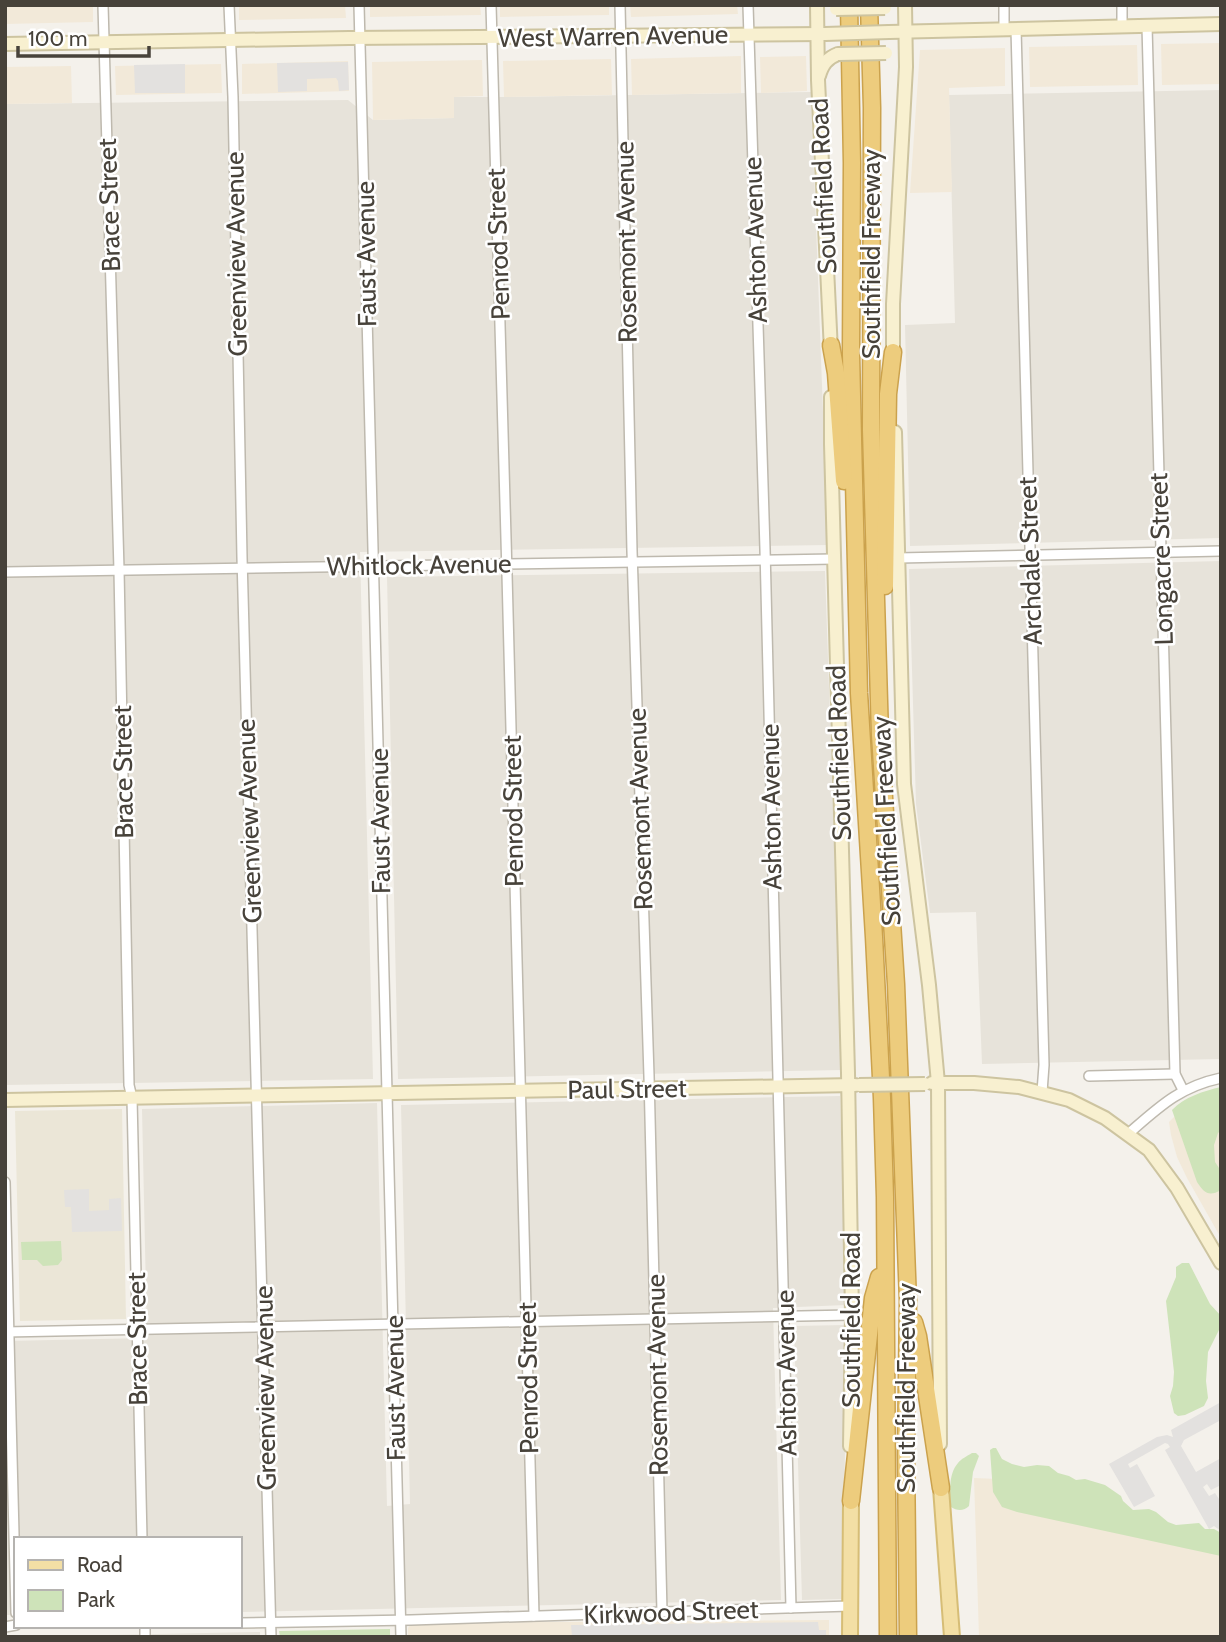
<svg xmlns="http://www.w3.org/2000/svg" width="1226" height="1642" font-family="Cabin,sans-serif">
<style>
.residential{fill:#e7e3da}
.commercial{fill:#f2e9d9}
.education{fill:#ebe6d7}
.green{fill:#cee3b9}
.parking{fill:#e3e1df}
.lines{fill:none;stroke-linecap:round;stroke-linejoin:round}
.street-casing{stroke:#beb9ae;stroke-width:12}
.secondary-casing{stroke:#cdc4a0;stroke-width:16}
.primary-casing{stroke:#d6bd76;stroke-width:18}
.highway-casing{stroke:#cba24d;stroke-width:19}
.street{stroke:#fff;stroke-width:9}
.secondary{stroke:#f8f0d0;stroke-width:12}
.primary{stroke:#f3dfa5;stroke-width:14}
.highway{stroke:#edcc7d;stroke-width:16}
.secondary-bridge-casing{stroke:#cdc4a0;stroke-width:16;stroke-linecap:butt}
.secondary-bridge{stroke:#f8f0d0;stroke-width:12}
.labels{text-anchor:middle;stroke-width:5;stroke-linejoin:round;paint-order:stroke}
.street-label{font-size:26px;fill:#47423a;stroke:#fff}
</style>
<rect width="100%" height="100%" fill="#f4f1eb"/>
<g class="residential">
<polygon points="1221,90 1221,538 910,546 905,325 955,323 949,95"/>
<polygon points="811,92 828,545 360,552 373,1079 5,1085 5,104 348,100 373,120 454,118 454,97 504,97"/>
<polygon points="1221,561 1221,1059 982,1064 976,912 930,913 916,804 909,569"/>
<polygon points="825,571 842,1070 398,1079 387,577"/>
<polygon points="840,1096 846,1305 773,1308 781,1600 240,1612 240,1539 16,1539 16,1615 5,1615 5,1341 147,1338 142,1109 377,1103 387,1506 410,1504 401,1105"/>
<polygon points="845,1325 846,1372 843,1599 802,1600 794,1326"/>
<polygon points="260,1632 260,1637 8,1637"/>
</g>
<g class="commercial">
<polygon points="5,5 93,5 93,22 5,24"/>
<polygon points="239,5 345,5 346,18 239,20"/>
<polygon points="370,5 480,5 481,15 370,17"/>
<polygon points="500,5 609,5 609,15 500,17"/>
<polygon points="630,5 737,5 738,14 631,17"/>
<polygon points="1221,43 1221,84 1162,85 1161,44"/>
<polygon points="1137,45 1138,85 1030,87 1029,47"/>
<polygon points="1005,48 1005,86 949,88 952,192 910,193 920,50"/>
<polygon points="741,56 741,93 632,95 631,59"/>
<polygon points="806,56 807,91 761,93 760,57"/>
<polygon points="611,59 612,95 504,97 503,61"/>
<polygon points="482,60 483,96 454,97 454,118 373,120 372,62"/>
<polygon points="348,61 349,91 242,94 242,64"/>
<polygon points="221,64 222,93 116,95 115,66"/>
<polygon points="71,66 72,103 5,104 5,67"/>
<polygon points="1221,1092 1221,1238 1187,1178 1177,1157 1171,1135 1169,1122 1185,1106"/>
<polygon points="974,1478 998,1479 1221,1550 1221,1637 979,1637"/>
<polygon points="829,1620 829,1637 408,1637 408,1628 412,1623"/>
</g>
<polygon class="education" points="122,1109 126,1319 20,1321 15,1111"/>
<g class="green">
<path d="M1221 1087V1130L1218 1133 1214 1145 1215 1162 1221 1171V1190C1209 1197 1204 1193 1197 1182L1172 1110C1184 1097 1204 1091 1221 1087Z"/>
<polygon points="61,1241 62,1260 58,1265 43,1266 37,1260 22,1260 21,1242"/>
<polygon points="1182,1263 1189,1263 1210,1304 1221,1316 1221,1326 1208,1352 1206,1381 1208,1398 1204,1406 1185,1415 1178,1416 1174,1413 1170,1396 1173,1386 1174,1372 1166,1301 1176,1277 1176,1267"/>
<polygon points="993,1448 996,1448 1002,1459 1012,1464 1024,1467 1037,1465 1049,1466 1058,1473 1069,1476 1076,1480 1085,1479 1105,1485 1121,1496 1123,1501 1133,1510 1149,1509 1156,1512 1168,1522 1176,1525 1199,1523 1205,1529 1214,1529 1221,1533 1221,1556 1017,1512 1002,1507 993,1492 990,1450"/>
<path d="M972 1453H976L979 1456 973 1472 969 1506C964 1511 957 1511 951 1507 950 1494 948 1474 958 1463 961 1459 967 1456 972 1453Z"/>
<polygon points="390,1629 390,1637 280,1637 279,1631"/>
</g>
<g class="parking">
<polygon points="348,62 349,90 339,91 338,81 336,78 307,79 307,91 278,92 277,63"/>
<polygon points="185,64 185,93 135,93 134,65"/>
<polygon points="89,1189 89,1211 109,1210 109,1199 121,1198 122,1231 72,1232 71,1207 65,1207 64,1190"/>
<polygon points="1221,1402 1221,1420 1184,1440 1181,1446 1196,1472 1221,1458 1221,1485 1211,1490 1207,1484 1203,1487 1209,1496 1215,1493 1221,1502 1221,1531 1214,1526 1209,1529 1165,1450 1170,1447 1168,1444 1165,1443 1128,1464 1130,1468 1137,1464 1155,1496 1134,1507 1109,1464 1157,1437 1167,1435 1173,1437 1171,1430"/>
<polygon points="818,1622 819,1630 826,1630 826,1637 572,1637 571,1625"/>
</g>
<g class="lines">
<g class="street-casing">
<g id="street">
<polyline points="103,5 119,570 129,1085 132,1098 142,1539"/>
<polyline points="229,5 233,97 242,557 271,1637"/>
<polyline points="359,5 401,1637"/>
<polyline points="491,5 507,574 534,1616"/>
<polyline points="620,5 632,551 649,1076 662,1612"/>
<polyline points="748,5 765,549 791,1608"/>
<polyline points="1004,5 1004,29"/>
<polyline points="1122,5 1122,27"/>
<polyline points="1147,26 1175,1074 1183,1090"/>
<polyline points="1016,29 1044,1065 1042,1092"/>
<polyline points="898,558 1221,551"/>
<polyline points="5,572 834,559"/>
<polyline points="1089,1076 1175,1074"/>
<path d="M1128 1134C1159 1107 1179 1087 1221 1078"/>
<polyline points="5,1182 16,1613"/>
<polyline points="5,1332 852,1315"/>
<polyline points="240,1623 411,1620 850,1606"/>
<polyline points="145,1626 145,1637"/>
<polyline points="5,1627 16,1625"/>
</g>
</g>
<g class="secondary-casing">
<g id="secondary">
<polyline points="817,5 818,80 831,351"/>
<polyline points="889,32 1221,24"/>
<polyline points="5,44 349,38 824,34"/>
<path d="M819 76C822 65 827 58 838 54"/>
<polyline points="893,358 893,304 906,67 905,5"/>
<polyline points="831,397 831,444 848,1073 852,1315 850,1446"/>
<polyline points="895,432 904,784 929,985 938,1083 940,1444"/>
<polyline points="932,1083 974,1083 1019,1087 1069,1100 1105,1118 1149,1150 1177,1188 1221,1263"/>
<polyline points="5,1100 855,1085"/>
</g>
</g>
<g class="primary-casing">
<g id="primary">
<polyline points="941,1488 952,1637"/>
<polyline points="850,1637 851,1501"/>
</g>
</g>
<g class="highway-casing">
<g id="highway">
<polyline points="849,5 852,163 851,354 859,693 874,937 882,1098 885,1197 888,1637"/>
<polyline points="869,5 872,108 871,430 880,735 896,984 908,1301 906,1455 908,1637"/>
<polyline points="831,345 836,373 844,481"/>
<polyline points="885,586 888,394 893,352"/>
<polyline points="914,1322 918,1336 941,1488"/>
<polyline points="851,1501 873,1298 879,1277"/>
</g>
</g>
<use href="#street" class="street"/>
<use href="#secondary" class="secondary"/>
<use href="#primary" class="primary"/>
<use href="#highway" class="highway"/>
<g class="secondary-bridge-casing">
<g id="secondary-bridge">
<polyline points="836,9 885,8"/>
<polyline points="825,34 889,32"/>
<polyline points="838,54 886,53"/>
<polyline points="859,1085 925,1084"/>
</g>
</g>
<use href="#secondary-bridge" class="secondary-bridge"/>
</g>
<g class="labels">
<g class="street-label">
<text transform="translate(613 36) rotate(-1)" y="9">West Warren Avenue</text>
<text transform="translate(823 186) rotate(-93)" y="9">Southfield Road</text>
<text transform="translate(109 205) rotate(-92)" y="9">Brace Street</text>
<text transform="translate(755 240) rotate(-92)" y="9">Ashton Avenue</text>
<text transform="translate(626 242) rotate(-91)" y="9">Rosemont Avenue</text>
<text transform="translate(498 244) rotate(-92)" y="9">Penrod Street</text>
<text transform="translate(236 254) rotate(-91)" y="9">Greenview Avenue</text>
<text transform="translate(366 254) rotate(-91)" y="9">Faust Avenue</text>
<text transform="translate(871 254) rotate(-90)" y="9">Southfield Freeway</text>
<text transform="translate(1161 559) rotate(-92)" y="9">Longacre Street</text>
<text transform="translate(1030 561) rotate(-92)" y="9">Archdale Street</text>
<text transform="translate(419 565) rotate(-1)" y="9">Whitlock Avenue</text>
<text transform="translate(839 753) rotate(-92)" y="9">Southfield Road</text>
<text transform="translate(123 772) rotate(-91)" y="9">Brace Street</text>
<text transform="translate(771 807) rotate(-91)" y="9">Ashton Avenue</text>
<text transform="translate(640 809) rotate(-92)" y="9">Rosemont Avenue</text>
<text transform="translate(513 811) rotate(-91)" y="9">Penrod Street</text>
<text transform="translate(249 821) rotate(-92)" y="9">Greenview Avenue</text>
<text transform="translate(380 821) rotate(-91)" y="9">Faust Avenue</text>
<text transform="translate(886 821) rotate(-93)" y="9">Southfield Freeway</text>
<text transform="translate(627 1089) rotate(-1)" y="9">Paul Street</text>
<text transform="translate(851 1320) rotate(-90)" y="9">Southfield Road</text>
<text transform="translate(137 1339) rotate(-91)" y="9">Brace Street</text>
<text transform="translate(786 1373) rotate(-91)" y="9">Ashton Avenue</text>
<text transform="translate(657 1375) rotate(-91)" y="9">Rosemont Avenue</text>
<text transform="translate(528 1378) rotate(-91)" y="9">Penrod Street</text>
<text transform="translate(265 1388) rotate(-91)" y="9">Greenview Avenue</text>
<text transform="translate(395 1388) rotate(-91)" y="9">Faust Avenue</text>
<text transform="translate(906 1388) rotate(-90)" y="9">Southfield Freeway</text>
<text transform="translate(671 1612) rotate(-2)" y="9">Kirkwood Street</text>
</g>
</g>
<rect width="1226" height="1642" fill="none" stroke="#47423a" stroke-width="14"/>
<rect x="14" y="1537" width="228" height="91" fill="#ffffff" stroke="#b5b3b0" stroke-width="2"/>
<rect x="28" y="1560" width="35" height="10" fill="#f3dfa5" stroke="#b5b3b0" stroke-width="2"/>
<text x="77" y="1572" font-size="21" fill="#47423a">Road</text>
<rect x="28" y="1590" width="35" height="21" fill="#cee3b9" stroke="#b5b3b0" stroke-width="2"/>
<text x="77" y="1607" font-size="21" fill="#47423a">Park</text>
<path d="M18 46v10h131v-10" fill="none" stroke="#47423a" stroke-width="3.5"/>
<text x="28" y="46" font-size="21" fill="#47423a" stroke="#ffffff" stroke-width="5" paint-order="stroke">100 m</text>
</svg>
